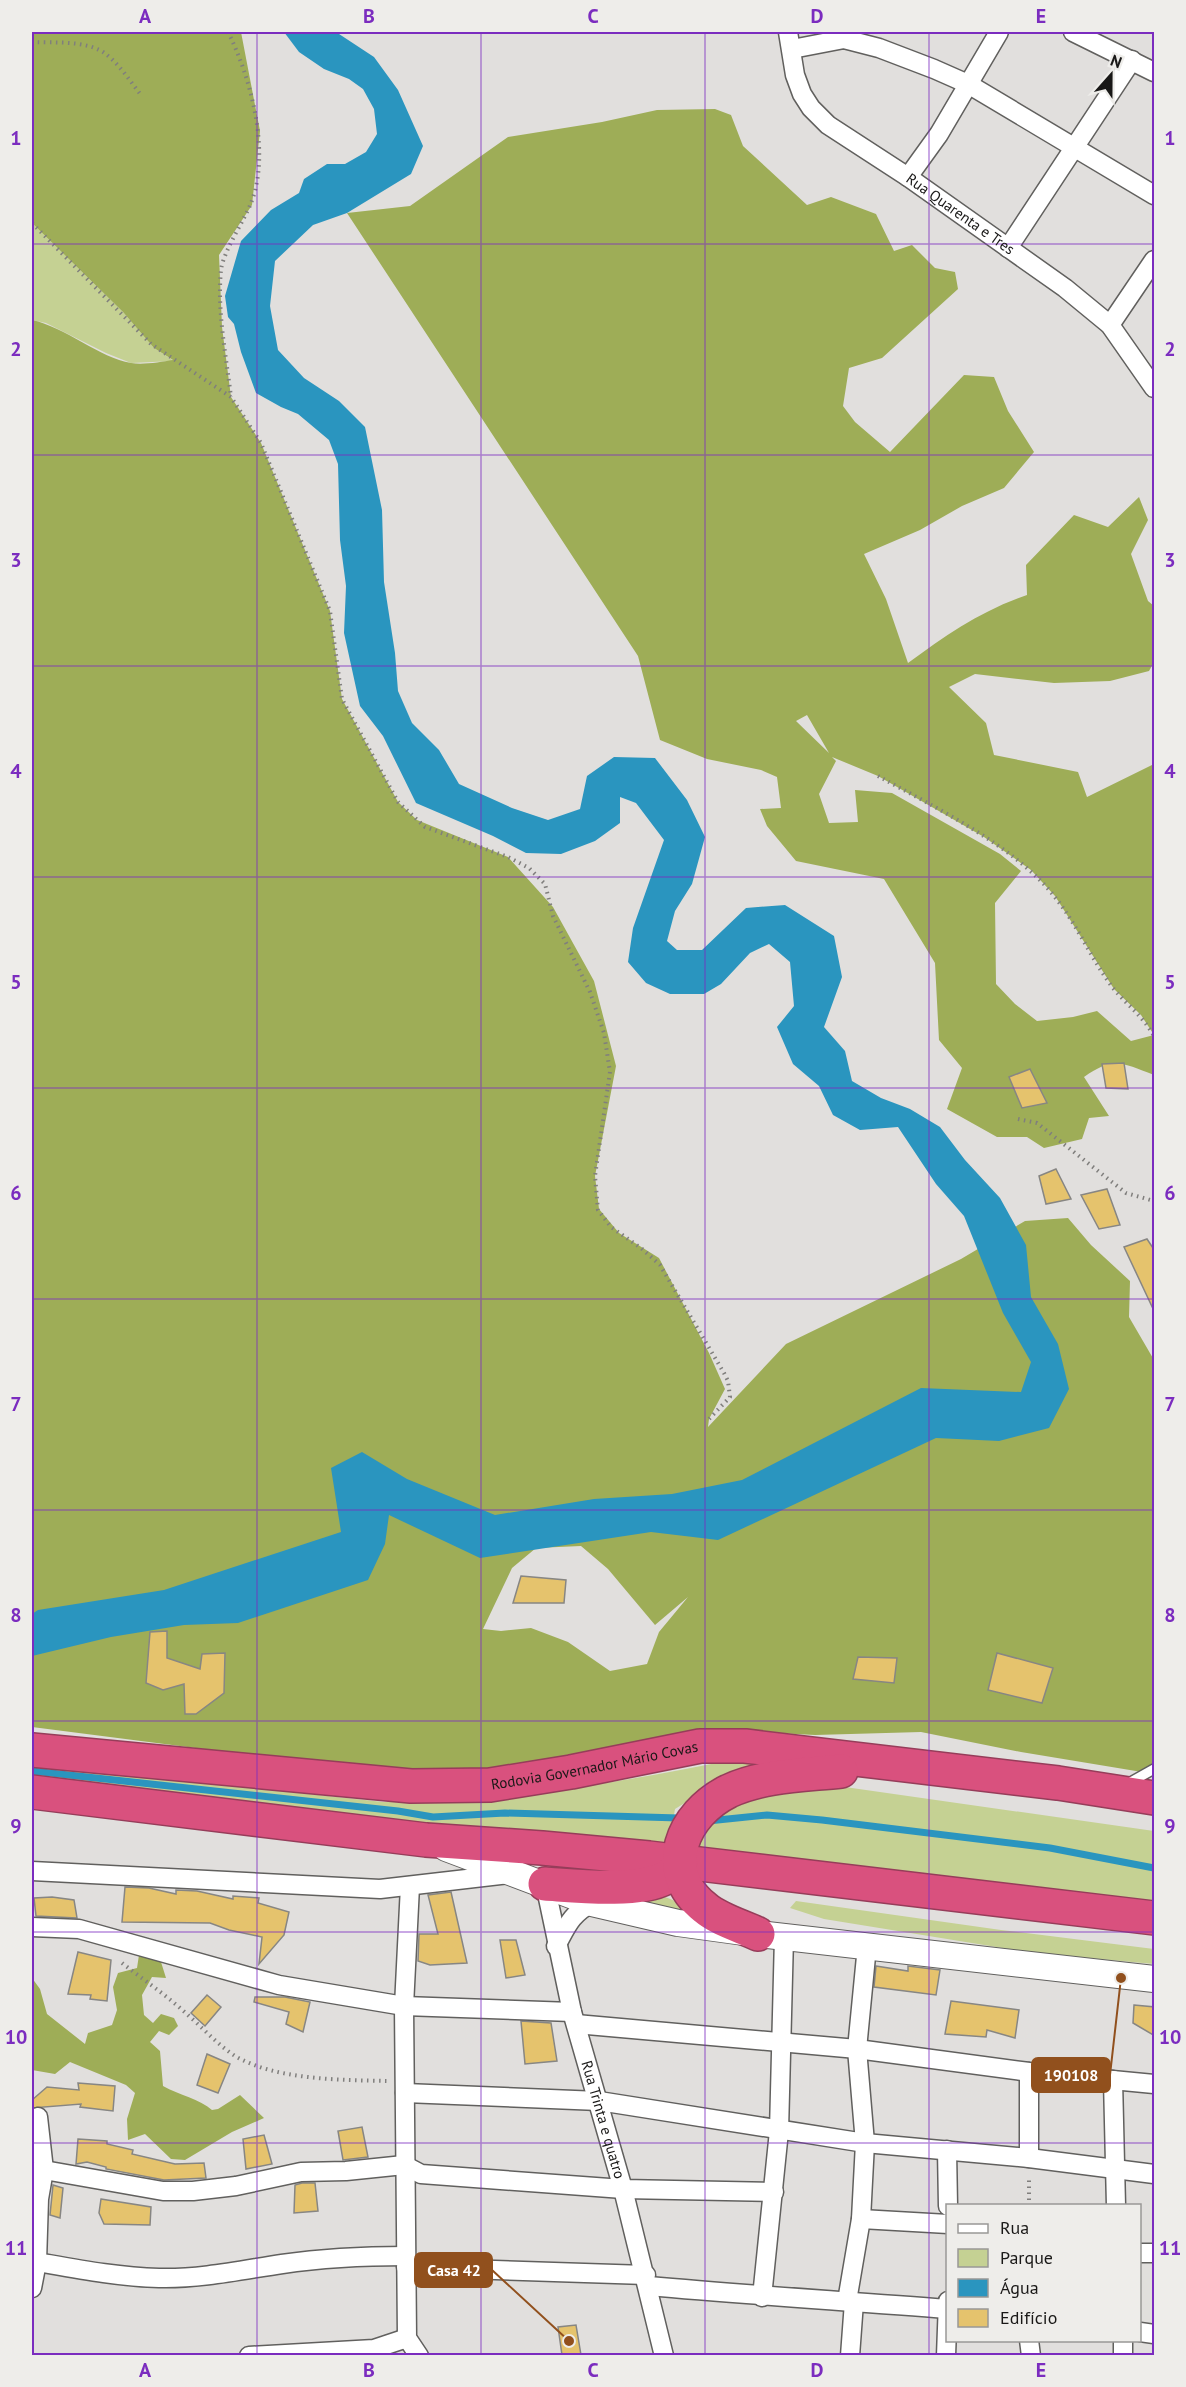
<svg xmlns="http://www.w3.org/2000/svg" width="1186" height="2387" font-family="'PT Sans',sans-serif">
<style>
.green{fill:#c5d193}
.forest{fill:#9ead57;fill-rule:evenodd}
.water{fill:#2a95bf}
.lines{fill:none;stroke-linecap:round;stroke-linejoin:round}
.stream{stroke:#2a95bf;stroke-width:7}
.building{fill:#e5c36d;stroke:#878683;stroke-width:1.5}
.lane-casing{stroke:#61605e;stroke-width:12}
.street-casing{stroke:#61605e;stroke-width:21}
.secondary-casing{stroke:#61605e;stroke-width:28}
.highway-casing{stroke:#963d5a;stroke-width:36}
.path{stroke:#807f7d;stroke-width:4;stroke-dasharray:1.5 4.5;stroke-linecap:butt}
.lane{stroke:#fff;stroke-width:9}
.street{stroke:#fff;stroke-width:18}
.secondary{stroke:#fff;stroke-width:26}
.highway{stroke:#d9517e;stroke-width:33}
.grid{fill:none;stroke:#7b2cbf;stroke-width:1.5;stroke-opacity:0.55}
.labels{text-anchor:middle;stroke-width:5;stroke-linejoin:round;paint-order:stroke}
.street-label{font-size:15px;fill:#191817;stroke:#eeedea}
.leader{fill:none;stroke:#91501d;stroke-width:2}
.callout-dot{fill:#91501d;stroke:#eeedea;stroke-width:2}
.callout{fill:#91501d;stroke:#91501d;stroke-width:2}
.callout-label{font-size:16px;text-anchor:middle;font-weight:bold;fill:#fff}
.neatline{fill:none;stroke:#7b2cbf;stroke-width:2}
.grid-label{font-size:20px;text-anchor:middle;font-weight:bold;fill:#7b2cbf}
</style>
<rect width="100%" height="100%" fill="#e1dfdd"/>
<g class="green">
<polygon points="32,223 123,312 154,348 174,361 131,363 106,353 46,323 32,320"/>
<path d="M747 1757 822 1766 704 1791 675 1809 668 1851 32 1780V1764L383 1802C506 1803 627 1781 747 1757Z"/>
<polygon points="817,1783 1154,1831 1154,1906 696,1851 696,1831 736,1802"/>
<path d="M622 1893C646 1893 664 1892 684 1907L681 1915H671Z"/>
<polygon points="796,1901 1001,1930 1154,1949 1154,1964 1034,1953 824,1919 790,1908"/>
</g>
<g class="forest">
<path d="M32 32H241L260 131 252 205 219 255 222 327 231 397 261 443 330 611 342 699 398 802 417 820 508 857 553 907 594 981 616 1066 595 1176 599 1209 619 1233 659 1258 709 1353 725 1389 709 1419 708 1427 786 1344 961 1259 1025 1221 1068 1218 1091 1245 1130 1281 1129 1317 1154 1360V1774L1021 1752 921 1732 815 1735 738 1731 475 1772 351 1768 32 1727V320C65 327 100 358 131 363 143 365 161 362 173 360L154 348 123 312 32 223ZM581 1546 608 1569 655 1625 688 1597 659 1632 647 1664 610 1671 568 1642 531 1628 501 1631 483 1629 512 1568 536 1548Z"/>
<path d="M715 109 731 115 743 146 807 205 831 197 876 214 894 251 912 245 935 268 955 272 958 289 882 358 849 368 843 406 855 422 890 452 964 375 994 377 1008 411 1034 452 1004 488 962 506 920 530 864 554 886 599 908 663C946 635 982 610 1027 595L1026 565 1074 515 1108 527 1139 497 1148 520 1131 554 1148 601 1154 606V662L1149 671 1110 681 1054 683 975 674 949 687 986 723 994 755 1078 772 1087 797 1154 764V1075C1122 1063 1114 1056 1084 1077L1109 1116 1089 1118 1082 1139 1044 1148 1027 1137H997L947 1109 962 1068 939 1040 935 963 884 879 796 861 767 826 760 809 781 808 777 777 761 770 707 759 660 740 638 656 347 213 410 206 508 137 602 122 657 110ZM807 715 829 753 796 721ZM832 757 878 776 984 837 1031 870 1055 896 1114 989 1141 1015 1154 1035 1131 1041 1097 1011 1073 1017 1037 1021 1015 1004 996 984 995 903 1021 871 1000 854 892 793 855 790 858 822 829 823 819 794 836 761Z"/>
<path d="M141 1942 162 1946 161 1962 166 1978 152 1977 142 1995 144 2015 153 2023 161 2014 174 2018 178 2026 169 2035 159 2031 150 2042 160 2051 163 2086C179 2095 200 2099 212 2110L218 2109 240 2095 264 2118 232 2132 185 2160 171 2159 145 2134 128 2140 127 2119 135 2093 126 2085 70 2062 55 2074 32 2070V1978L40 1989 47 2014 85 2044 88 2033 112 2025 117 2010 113 1987 118 1973 137 1968Z"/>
</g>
<polygon class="water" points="284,32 336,32 374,57 398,90 423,146 411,174 347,213 313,225 275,261 270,306 278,350 304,378 339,401 365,427 382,510 384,582 395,653 398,691 412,723 439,750 459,784 512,808 548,820 580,809 587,776 614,757 655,758 687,800 705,837 692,884 675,911 667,941 677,950 702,950 746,908 785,905 834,936 842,977 824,1027 845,1051 852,1081 881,1098 910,1109 940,1127 965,1160 1000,1198 1026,1245 1031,1297 1058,1344 1069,1389 1049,1428 999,1441 936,1438 718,1540 651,1532 480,1558 389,1515 385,1544 368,1580 238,1623 184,1625 111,1637 32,1656 32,1614 38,1610 164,1590 341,1532 331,1468 362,1452 407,1479 495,1515 594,1499 672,1494 742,1480 921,1388 1021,1392 1031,1362 1003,1313 964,1216 936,1184 898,1127 860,1130 833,1115 819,1086 793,1064 777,1027 794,1006 790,962 769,944 750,953 721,984 704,994 670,994 646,983 628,962 633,928 664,840 636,803 620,797 620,823 595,841 561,854 526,853 493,836 416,803 383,736 360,706 344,633 346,586 340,540 338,464 329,440 298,414 281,407 256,393 241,352 234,324 228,317 225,296 241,241 271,210 299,193 304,179 327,164 345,164 366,152 377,134 374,109 363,89 349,79 324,69 299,52"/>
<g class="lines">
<g class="stream">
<polyline points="32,1771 398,1811 433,1817 505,1813 679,1818"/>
<polyline points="708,1821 767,1815 822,1820 1050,1848 1154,1868"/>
</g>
</g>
<g class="building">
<polygon points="1124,1063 1128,1089 1106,1088 1102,1064"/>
<polygon points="1030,1069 1047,1103 1022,1108 1009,1077"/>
<polygon points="1056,1169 1071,1199 1046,1204 1039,1176"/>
<polygon points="1107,1189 1120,1225 1099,1229 1081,1195"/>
<polygon points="1147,1239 1155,1251 1155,1313 1124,1247"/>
<polygon points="521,1576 566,1580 564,1603 513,1603"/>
<polygon points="167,1631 167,1658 200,1669 202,1654 225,1653 224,1693 196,1714 185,1714 184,1684 163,1690 146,1683 150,1632"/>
<polygon points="997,1653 1053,1668 1042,1703 988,1690"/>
<polygon points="858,1657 897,1658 894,1683 853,1679"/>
<polygon points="125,1887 149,1888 176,1894 176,1890 197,1891 233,1899 233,1896 259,1898 258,1903 289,1912 284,1935 259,1964 262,1937 229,1930 210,1923 122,1922"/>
<polygon points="451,1892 467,1963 430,1965 418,1961 419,1934 438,1934 428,1895"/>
<polygon points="52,1897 74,1900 77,1918 36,1916 34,1898"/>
<polygon points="500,1940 516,1940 525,1975 506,1978"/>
<polygon points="78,1952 111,1960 107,2001 90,1999 91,1995 68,1994"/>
<polygon points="876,1966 908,1971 908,1966 940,1970 936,1995 874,1987"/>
<polygon points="207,1995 221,2007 205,2026 191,2013"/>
<polygon points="255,1997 285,1997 310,2002 303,2032 286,2024 289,2012 254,2002"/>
<polygon points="951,2001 1019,2010 1015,2038 987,2030 986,2037 945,2034"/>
<polygon points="1134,2005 1155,2007 1155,2036 1133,2023"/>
<polygon points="521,2021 551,2023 557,2061 525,2064"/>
<polygon points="207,2054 230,2064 218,2093 197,2085"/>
<polygon points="78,2083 115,2086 113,2111 80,2107 81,2104 32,2108 32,2100 47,2087 79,2090"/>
<polygon points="362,2127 368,2157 343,2160 338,2131"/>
<polygon points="264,2135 272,2164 246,2169 243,2139"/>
<polygon points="78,2139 107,2141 107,2144 133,2150 132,2154 175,2164 204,2163 206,2178 164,2180 106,2169 106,2167 87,2162 76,2164"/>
<polygon points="302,2183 315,2183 318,2211 294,2213 295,2185"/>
<polygon points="53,2185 63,2188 60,2218 50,2215"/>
<polygon points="101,2199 151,2207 150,2225 104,2224 99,2213"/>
<polygon points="576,2325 581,2355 562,2355 558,2327"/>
</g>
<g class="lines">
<g class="lane-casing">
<polyline id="lane" points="1129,1783 1154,1769"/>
</g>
<g class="street-casing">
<g id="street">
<path id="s1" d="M788 32 795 75 802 94 811 108 828 125 908 177 1065 288 1110 325 1154 388"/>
<polyline points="1073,32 1154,72"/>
<polyline points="792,49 844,39 879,48 934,69 968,84 1154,195"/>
<polyline points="908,177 939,134 999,32"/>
<polyline points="1008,248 1132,60"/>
<polyline points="1110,325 1154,260"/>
<polyline points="32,1871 380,1889 510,1874"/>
<path id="s2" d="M545 1884 572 2012 623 2189 664 2356"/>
<polyline points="410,1886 404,2006 407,2338 419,2356"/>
<polyline points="32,1927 79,1929 279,1985 404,2006 572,2012"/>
<path d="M556 1946C567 1926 571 1914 592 1903"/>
<polyline points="576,2024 857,2049 1029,2072 1154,2084"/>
<polyline points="1029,2072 1029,2158"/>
<polyline points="1113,2080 1116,2206"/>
<polyline points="405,2093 599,2101 865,2143 1029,2158 1154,2174"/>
<polyline points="947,2150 948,2206"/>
<polyline points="32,2172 44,2170 163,2191 193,2191 236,2186 301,2172 346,2171 404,2165 421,2174 623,2189 774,2192"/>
<polyline points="861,2219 948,2224"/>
<polyline points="1140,2253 1154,2253"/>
<path d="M37 2262C77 2269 118 2277 159 2278 201 2279 242 2270 282 2264 323 2258 365 2256 406 2256"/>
<polyline points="406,2267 646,2275"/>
<path d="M649 2286C748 2295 848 2301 948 2309"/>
<polyline points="32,2288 37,2262 39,2199 44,2170 38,2117"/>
<polyline points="762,2297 779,2131 784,1937"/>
<polyline points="847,2301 861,2219 865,2143 857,2049 867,1946"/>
<polyline points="1140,2332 1154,2334"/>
<polyline points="1029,2340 1031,2356"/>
<polyline points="1123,2340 1123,2356"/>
<polyline points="249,2356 374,2349 407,2338"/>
<polyline points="850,2356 854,2302"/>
<polyline points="946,2356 948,2301"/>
</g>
</g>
<g class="secondary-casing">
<polyline id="secondary" points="446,1848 592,1903 678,1923 758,1934 1154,1979"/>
</g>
<g class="highway-casing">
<g id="highway">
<path id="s3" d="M32 1750 411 1786 490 1785 571 1772 700 1746H745L1058 1783 1154 1798"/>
<polyline points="32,1792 426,1840 542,1848 649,1858 1154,1918"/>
<path d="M545 1884C576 1886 636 1893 665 1878 672 1875 676 1868 681 1862"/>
<path d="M758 1934C741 1926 719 1920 705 1908 658 1871 682 1814 729 1791 764 1775 804 1775 841 1771"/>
</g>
</g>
<g class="path">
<path d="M228 32C251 78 271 153 251 203 244 221 223 252 221 270 217 311 226 355 231 397"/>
<path d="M32 42C53 43 83 40 103 52 118 62 130 81 141 95"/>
<polyline points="32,223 151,344 231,397 261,443 330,611 342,699 398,802 425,827 508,857 529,868 545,884 553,916 590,992 604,1033 610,1072 595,1176 598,1210 611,1227 641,1248 660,1265 724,1373 728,1381 730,1397 709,1419"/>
<path d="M878 776C934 807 1015 846 1054 896 1077 924 1091 959 1113 988 1127 1005 1142 1015 1154 1036"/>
<polyline points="1018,1119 1037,1123 1126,1193 1154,1201"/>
<path d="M122 1963C145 1981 169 1997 190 2017 205 2030 218 2045 235 2056 276 2080 340 2080 387 2081"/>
<polyline points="1029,2206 1029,2176"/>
</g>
<use href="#lane" class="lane"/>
<use href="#street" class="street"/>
<use href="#secondary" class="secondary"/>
<use href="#highway" class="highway"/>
</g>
<path class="grid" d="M257 32V2356M481 32V2356M705 32V2356M929 32V2356M32 244H1154M32 455H1154M32 666H1154M32 877H1154M32 1088H1154M32 1299H1154M32 1510H1154M32 1721H1154M32 1932H1154M32 2143H1154"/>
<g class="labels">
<g class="street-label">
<text dy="5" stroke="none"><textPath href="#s1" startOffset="264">Rua Quarenta e Tres</textPath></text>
<text dy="5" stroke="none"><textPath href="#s3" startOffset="566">Rodovia Governador Mário Covas</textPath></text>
<text dy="5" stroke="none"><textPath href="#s2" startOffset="243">Rua Trinta e quatro</textPath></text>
</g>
</g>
<path class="leader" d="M1121 1978L1110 2075M569 2341L492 2270"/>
<g class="callout-dot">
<circle cx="1121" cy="1978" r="6"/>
<circle cx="569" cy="2341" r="6"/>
</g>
<g class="callout">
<rect x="1032" y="2058" width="78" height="34" rx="6"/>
<rect x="415" y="2253" width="77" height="34" rx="6"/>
</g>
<g class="callout-label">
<text x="1071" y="2081">190108</text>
<text x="454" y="2276">Casa 42</text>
</g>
<rect width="1186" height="2387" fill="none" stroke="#eeedea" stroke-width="66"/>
<rect x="946" y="2204" width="195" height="138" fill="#eeedea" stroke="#999896" stroke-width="1.5"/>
<rect x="958" y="2224" width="30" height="9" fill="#ffffff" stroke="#999896" stroke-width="1.5"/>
<text x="1000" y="2234" font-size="18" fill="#191817">Rua</text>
<rect x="958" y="2249" width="30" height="18" fill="#c5d193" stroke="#999896" stroke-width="1.5"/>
<text x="1000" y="2264" font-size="18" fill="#191817">Parque</text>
<rect x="958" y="2279" width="30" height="18" fill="#2a95bf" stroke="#999896" stroke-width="1.5"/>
<text x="1000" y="2294" font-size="18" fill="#191817">Água</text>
<rect x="958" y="2309" width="30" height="18" fill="#e5c36d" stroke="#999896" stroke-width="1.5"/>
<text x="1000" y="2324" font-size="18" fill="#191817">Edifício</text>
<g transform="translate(1111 75) rotate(21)" stroke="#eeedea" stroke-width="4.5" paint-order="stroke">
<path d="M0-4.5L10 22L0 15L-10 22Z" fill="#191817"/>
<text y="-9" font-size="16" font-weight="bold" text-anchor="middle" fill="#191817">N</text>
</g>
<rect x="33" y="33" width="1120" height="2321" class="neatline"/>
<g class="grid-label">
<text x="145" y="23">A</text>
<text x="369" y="23">B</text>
<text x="593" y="23">C</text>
<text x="817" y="23">D</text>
<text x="1041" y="23">E</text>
<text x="16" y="145">1</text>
<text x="1170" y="145">1</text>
<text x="16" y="356">2</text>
<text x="1170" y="356">2</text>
<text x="16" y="567">3</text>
<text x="1170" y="567">3</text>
<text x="16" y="778">4</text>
<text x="1170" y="778">4</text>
<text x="16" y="989">5</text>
<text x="1170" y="989">5</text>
<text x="16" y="1200">6</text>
<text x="1170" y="1200">6</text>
<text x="16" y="1411">7</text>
<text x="1170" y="1411">7</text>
<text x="16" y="1622">8</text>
<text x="1170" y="1622">8</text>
<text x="16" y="1833">9</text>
<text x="1170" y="1833">9</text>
<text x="16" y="2044">10</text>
<text x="1170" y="2044">10</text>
<text x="16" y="2255">11</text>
<text x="1170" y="2255">11</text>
<text x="145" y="2377">A</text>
<text x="369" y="2377">B</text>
<text x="593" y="2377">C</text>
<text x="817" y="2377">D</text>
<text x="1041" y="2377">E</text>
</g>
</svg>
